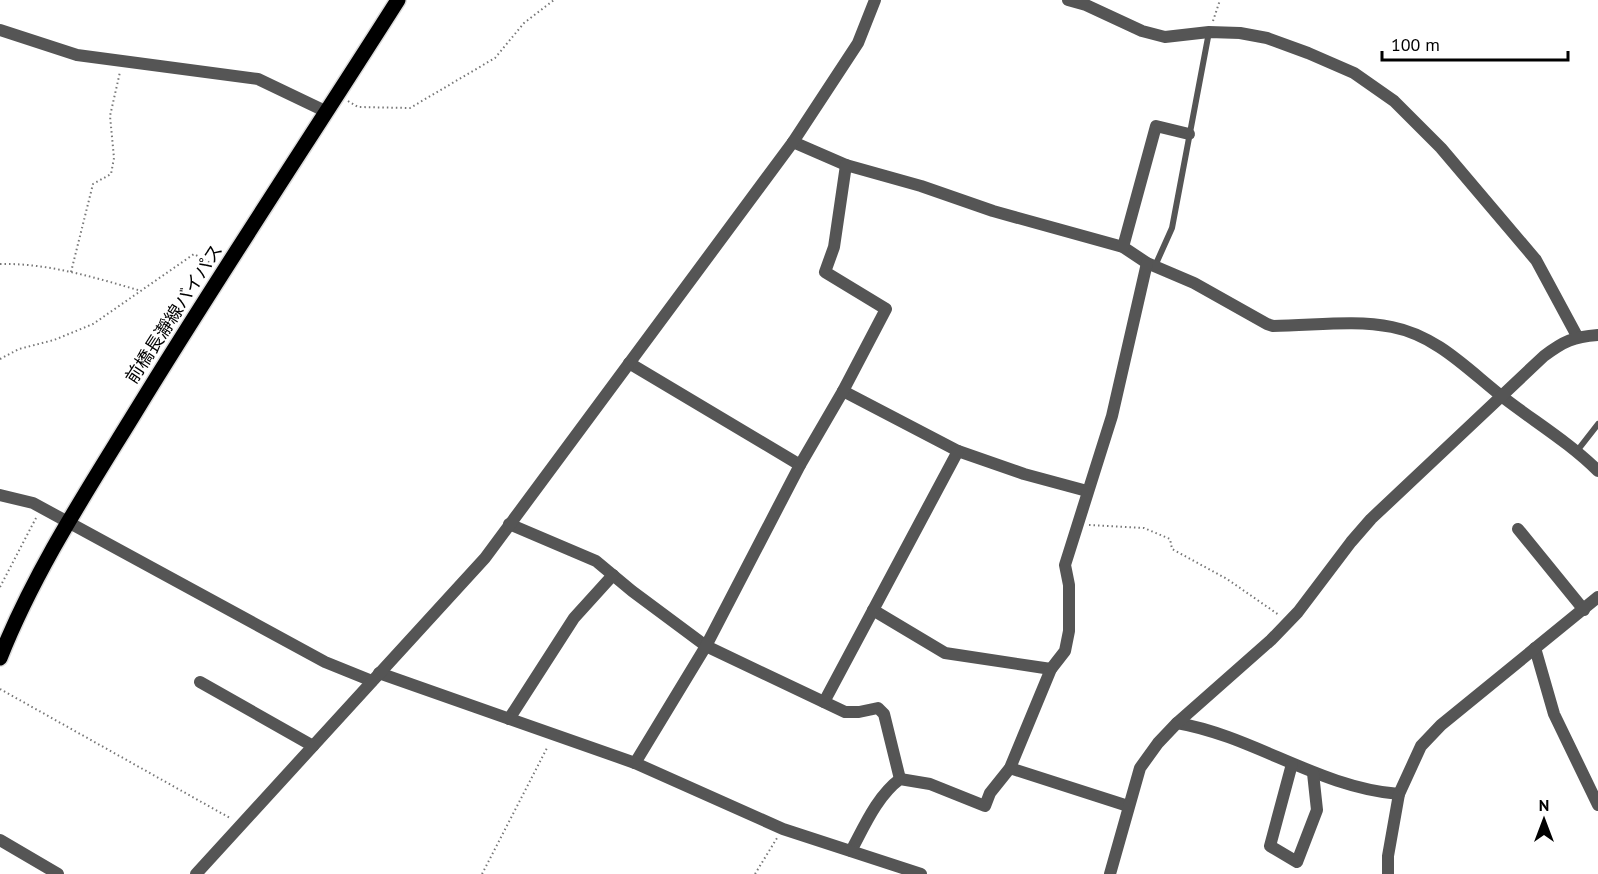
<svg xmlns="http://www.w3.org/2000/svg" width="1598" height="874" font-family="'PT Sans','Noto Sans JP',sans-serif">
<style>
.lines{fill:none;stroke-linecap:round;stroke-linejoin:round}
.primary-casing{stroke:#dbdbdb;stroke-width:18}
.path{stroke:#777;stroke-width:2;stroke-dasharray:1.5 3;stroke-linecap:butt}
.service{stroke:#555;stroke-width:6}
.minor{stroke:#555;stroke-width:12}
.tertiary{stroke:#555;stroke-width:12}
.primary{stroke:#000;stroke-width:15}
.labels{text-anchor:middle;stroke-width:4.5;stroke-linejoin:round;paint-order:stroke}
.street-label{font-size:18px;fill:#000;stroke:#fff}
</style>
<rect width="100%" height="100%" fill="#fff"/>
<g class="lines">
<g class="primary-casing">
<path id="primary" d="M0 658C35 570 87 491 136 411 221 272 311 137 398 0"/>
</g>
<g class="path">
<polyline points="1213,21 1220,0"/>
<polyline points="348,101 358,107 410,108 495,58 524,23 554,0"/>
<path d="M0 264C47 263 93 277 138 290"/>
<polyline points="71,272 93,184 111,174 114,158 110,116 120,72"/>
<polyline points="0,359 19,349 54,340 93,324 194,254 212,264"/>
<polyline points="1089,525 1144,528 1170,539 1172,549 1227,579 1279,615"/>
<polyline points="0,587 36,518"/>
<polyline points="0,689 230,818"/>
<polyline points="482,874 548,746"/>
<polyline points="755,874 777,838"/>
</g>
<g class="service">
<polyline points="1155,266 1172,228 1209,32"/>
<polyline points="1577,451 1598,424"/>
</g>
<g class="minor">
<polyline points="1068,0 1086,5 1142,31 1165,37 1209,32 1240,33 1267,38 1308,53 1354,73 1394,101 1441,148 1536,260 1577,336"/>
<polyline points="0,30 77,55 258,79 327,112"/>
<path d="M793 142 846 165 921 186 993 211 1123 247 1147 263 1194 283 1267 324 1273 326C1312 326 1354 319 1392 327 1438 336 1469 371 1504 398 1535 422 1570 443 1598 471"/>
<polyline points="1123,247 1156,126 1189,134"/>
<polyline points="629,363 800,465"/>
<polyline points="843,391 958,451 1024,474 1087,491"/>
<polyline points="509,524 596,561 632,591 706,646 845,712 859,712 878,708 884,714 900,779"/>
<polyline points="1518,529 1584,610"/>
<polyline points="873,610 945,653 1051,669"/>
<polyline points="1535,648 1554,714 1598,805"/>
<polyline points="200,682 313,746"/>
<polyline points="824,702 958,451"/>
<polyline points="509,719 574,618 613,575"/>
<path d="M1177 723C1253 736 1320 788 1399 794"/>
<polyline points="635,763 706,646 800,465 843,391 886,309 825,272 834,247 846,165"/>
<polyline points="1292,764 1270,846 1297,862 1317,810 1313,773"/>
<polyline points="1010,768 1128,806"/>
<path d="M851 851C864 827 877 796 900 779L930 784 985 806 990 793 1010 768 1051 669 1065 651 1069 631V585L1065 565 1112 416 1147 263"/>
<polyline points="1388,874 1388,856 1399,794 1421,746 1441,725 1598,597"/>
</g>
<g class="tertiary">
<polyline points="0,495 33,503 325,662 372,681"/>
<polyline points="379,673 635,763 783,829 921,874"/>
<polyline points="0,840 58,874"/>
<polyline points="196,874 485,558 793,142 858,43 875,0"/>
<path d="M1110 874 1140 768 1158 743 1177 723 1271 640 1298 612 1351 542 1371 519 1544 356C1564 341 1573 337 1598 335"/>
</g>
<use href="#primary" class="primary"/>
</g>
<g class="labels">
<g class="street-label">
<text transform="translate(174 314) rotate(-57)" y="6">前橋長瀞線バイパス</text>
</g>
</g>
<g transform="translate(1544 820)" stroke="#ffffff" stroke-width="4.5" paint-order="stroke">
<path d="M0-4.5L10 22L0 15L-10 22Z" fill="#000000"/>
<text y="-9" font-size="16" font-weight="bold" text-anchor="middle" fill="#000000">N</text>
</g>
<path d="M1382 51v9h186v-9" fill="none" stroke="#000000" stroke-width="3"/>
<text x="1391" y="51" font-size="18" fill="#000000" stroke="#ffffff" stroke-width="4.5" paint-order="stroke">100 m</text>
</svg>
